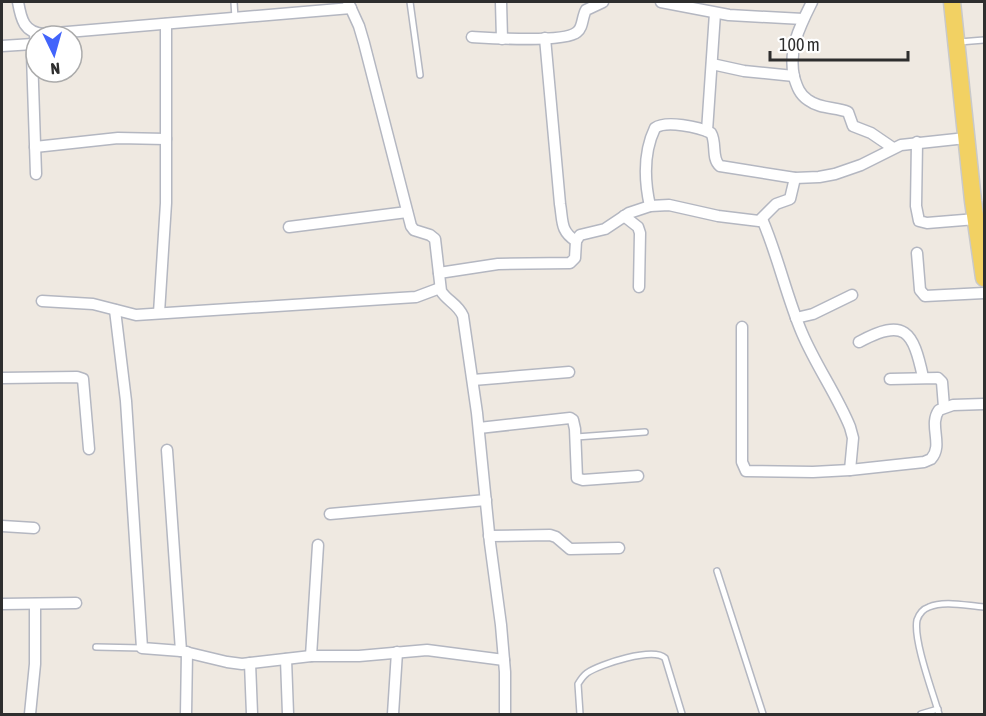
<svg xmlns="http://www.w3.org/2000/svg" width="986" height="716" font-family="'Asap Condensed',sans-serif">
<style>
.lines{fill:none;stroke-linecap:round;stroke-linejoin:round}
.service-casing{stroke:#b4b7c1;stroke-width:8}
.minor-casing{stroke:#b4b7c1;stroke-width:13}
.primary-casing{stroke:#c9c9c9;stroke-width:19}
.service{stroke:#fff;stroke-width:5}
.minor{stroke:#fff;stroke-width:10}
.primary{stroke:#f2d163;stroke-width:16}
</style>
<rect width="100%" height="100%" fill="#efe9e1"/>
<g class="lines">
<g class="service-casing">
<g id="service">
<polyline points="234,2 235,18"/>
<polyline points="410,2 420,75"/>
<polyline points="959,42 984,40"/>
<polyline points="576,437 645,432"/>
<polyline points="717,571 763,714"/>
<polyline points="96,647 142,648"/>
<path d="M580 714 578 684C581 679 583 676 587 673 600 664 653 647 665 658L682 714"/>
<polyline points="921,714 938,709"/>
<path d="M939 714C933 693 913 640 917 620 919 614 923 609 929 607 944 600 968 606 984 607"/>
</g>
</g>
<g class="minor-casing">
<g id="minor">
<path d="M18 2C21 19 24 33 44 34L351 8"/>
<path d="M348 2 359 26 364 43 411 226 414 230 430 235 435 239 441 291C447 301 458 304 463 316L477 413 490 543 501 625 505 672V714"/>
<polyline points="501,2 502,39"/>
<polyline points="661,2 729,15 803,19"/>
<path d="M812 2C800 26 788 49 794 77 797 87 800 95 808 100 820 109 836 107 848 112L853 126 871 133 893 148"/>
<polyline points="36,33 32,55 36,174"/>
<path d="M472 37C490 38 565 43 577 32 583 28 582 17 586 10L603 2"/>
<path d="M545 38 560 204C563 221 560 231 576 241"/>
<polyline points="2,46 33,44"/>
<polyline points="712,64 744,71 794,76"/>
<polyline points="707,131 715,13"/>
<polyline points="917,142 916,206 919,221 927,223 976,219"/>
<polyline points="35,147 118,138 166,139"/>
<path d="M650 206C644 179 643 153 655 128 666 120 699 127 711 133 717 143 711 159 720 166L795 178 819 177 835 174 861 165 901 145 966 138"/>
<polyline points="624,216 638,227 640,233 639,287"/>
<path d="M762 219C778 256 786 295 802 333 816 366 837 395 850 427L853 438 850 470"/>
<polyline points="289,227 407,212"/>
<polyline points="917,253 920,290 925,296 984,293"/>
<polyline points="439,273 498,264 570,263 575,258 576,241 580,235 605,229 629,213 650,206 669,205 718,216 759,221 776,204 790,199 795,178"/>
<polyline points="42,301 93,304 136,315 400,298 416,297 440,288"/>
<polyline points="115,310 126,401 142,648 181,651 227,662 242,664 311,656 359,656 427,650 504,660"/>
<polyline points="159,313 166,203 166,24"/>
<polyline points="796,318 813,314 852,295"/>
<path d="M742 327V462L746 471 813 472 850 470 924 462 931 459C944 445 928 425 939 410L953 405 984 404"/>
<path d="M859 342C905 317 913 331 923 377"/>
<polyline points="2,378 77,377 83,379 89,449"/>
<polyline points="890,379 938,378 942,382 944,407"/>
<polyline points="473,380 569,372"/>
<polyline points="479,428 570,418 573,420 575,429 577,478 583,480 638,476"/>
<polyline points="167,450 181,651"/>
<polyline points="330,514 486,500"/>
<polyline points="2,526 34,528"/>
<polyline points="489,536 550,535 556,537 570,549 619,548"/>
<polyline points="2,604 76,603"/>
<polyline points="311,656 318,545"/>
<polyline points="286,659 288,714"/>
<polyline points="250,663 252,714"/>
<polyline points="30,714 35,664 35,604"/>
<polyline points="186,714 187,652"/>
<polyline points="393,714 397,652"/>
</g>
</g>
<g class="primary-casing">
<polyline id="primary" points="952,2 973,201 984,278"/>
</g>
<use href="#service" class="service"/>
<use href="#minor" class="minor"/>
<use href="#primary" class="primary"/>
</g>
<rect width="986" height="716" fill="none" stroke="#2e2e2e" stroke-width="6"/>
<g transform="translate(54 54) rotate(175)"><circle r="28" fill="#ffffff" stroke="#ababab" stroke-width="1.5"/>
<path d="M0-4.5L10 22L0 15L-10 22Z" fill="#4264fb"/>
<text y="-9" font-size="16" font-weight="bold" text-anchor="middle" fill="#2e2e2e">N</text>
</g>
<path d="M770 51v9h138v-9" fill="none" stroke="#2e2e2e" stroke-width="3"/>
<text x="779" y="51" font-size="18" fill="#2e2e2e" stroke="#ffffff" stroke-width="4.5" paint-order="stroke">100 m</text>
</svg>
